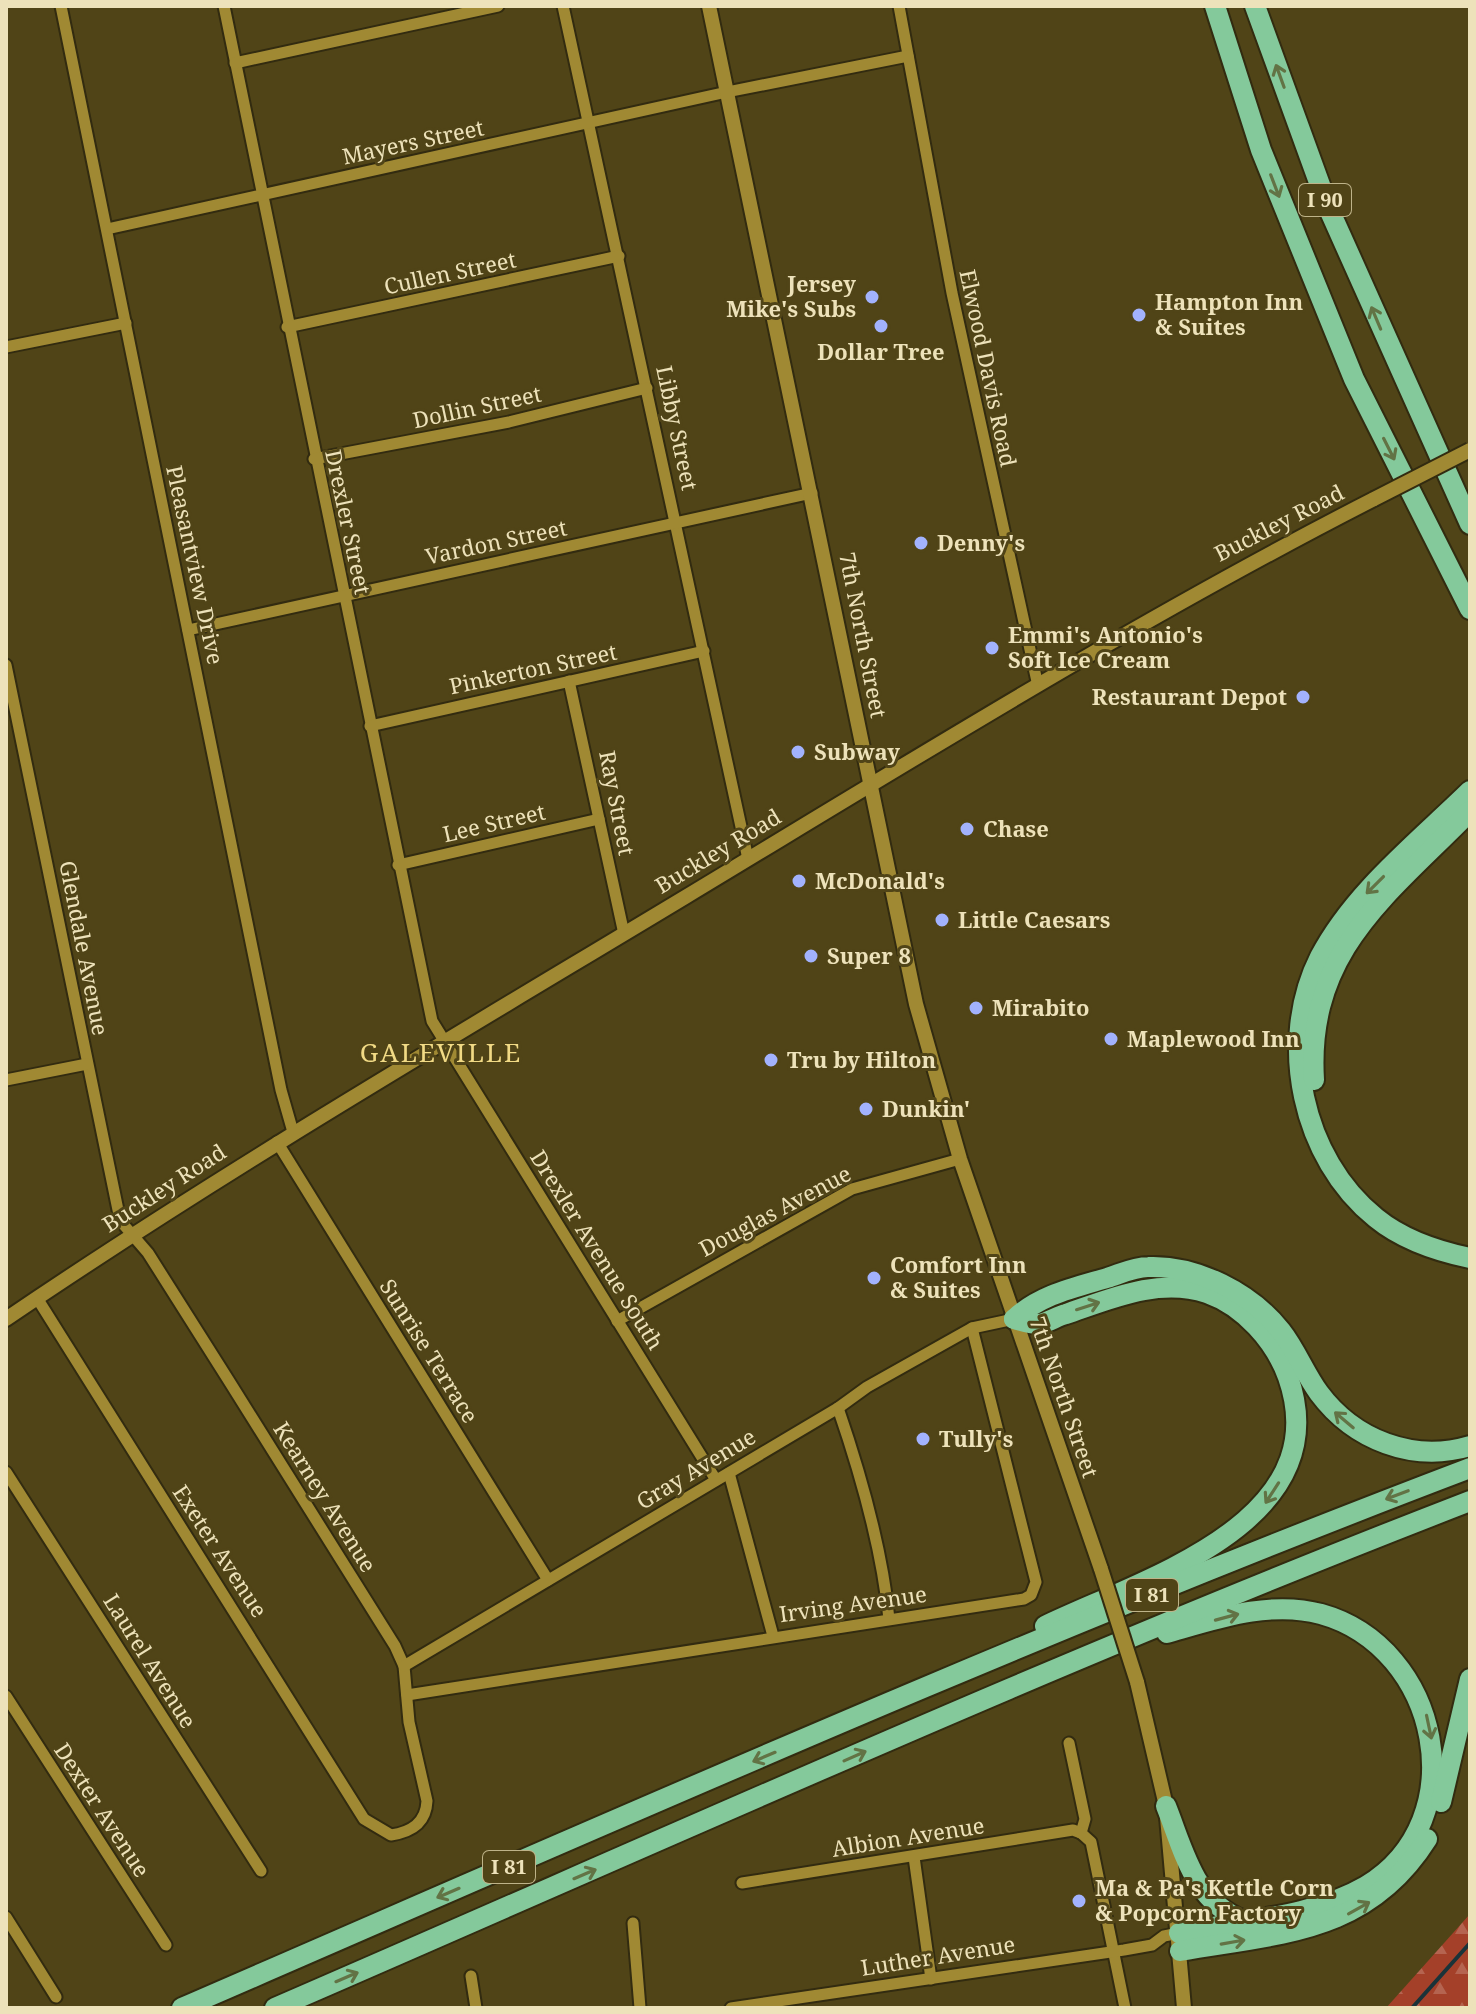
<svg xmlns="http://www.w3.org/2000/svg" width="1476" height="2014" font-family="'Noto Serif',serif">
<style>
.forest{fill:url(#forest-firs)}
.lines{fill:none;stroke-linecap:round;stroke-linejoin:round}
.stream{stroke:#1a3339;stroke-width:4}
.minor-casing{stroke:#322b10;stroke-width:15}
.tertiary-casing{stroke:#322b10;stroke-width:18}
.motorway-casing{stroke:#322b10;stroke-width:24}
.minor{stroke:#a08933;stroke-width:11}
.tertiary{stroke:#a08933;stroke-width:14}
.motorway{stroke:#84c99b;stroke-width:20}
.tertiary-bridge-casing{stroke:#322b10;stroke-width:18;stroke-linecap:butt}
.tertiary-bridge{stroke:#a08933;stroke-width:14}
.oneway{stroke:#627345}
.poi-dot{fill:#a2b2fd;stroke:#504417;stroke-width:3}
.labels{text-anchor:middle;stroke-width:6;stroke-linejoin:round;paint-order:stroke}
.shield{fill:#504417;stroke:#beb389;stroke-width:2}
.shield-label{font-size:20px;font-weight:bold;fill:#ede2ba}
.street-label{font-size:22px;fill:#ede2ba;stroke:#504417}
.poi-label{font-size:22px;font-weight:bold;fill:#ede2ba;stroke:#504417;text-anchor:start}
.quarter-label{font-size:26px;letter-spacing:2px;fill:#f1da85;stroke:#504417}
</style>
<defs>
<pattern id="forest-firs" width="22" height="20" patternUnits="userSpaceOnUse" patternTransform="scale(2)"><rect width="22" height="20" fill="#a44029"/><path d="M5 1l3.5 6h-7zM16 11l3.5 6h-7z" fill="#b56450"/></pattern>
</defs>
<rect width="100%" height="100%" fill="#504417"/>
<polygon class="forest" points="1470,1914 1470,2008 1386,2008"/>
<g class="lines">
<polyline class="stream" points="1412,2008 1470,1943"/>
<g class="minor-casing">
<g id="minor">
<polyline points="61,6 281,1090 293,1132"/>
<polyline points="224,6 432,1021 716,1480"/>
<polyline points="563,6 748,859"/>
<polyline points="899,6 952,293 1038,686"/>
<polyline points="235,63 498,6"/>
<polyline points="107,229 727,92 908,56"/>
<polyline points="287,327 619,256"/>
<polyline points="6,347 126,323"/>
<polyline points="314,459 509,422 647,388"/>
<polyline points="188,630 812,493"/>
<path d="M6 665 118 1210 123 1224 148 1253 229 1381 395 1646 404 1666 409 1722 427 1801C426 1823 411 1832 391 1835L364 1819 37 1298"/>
<polyline points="569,681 624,934"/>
<polyline points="370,726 704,651"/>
<polyline points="398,865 599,819"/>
<polyline points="6,1080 87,1064"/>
<polyline points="277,1142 548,1580"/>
<polyline points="617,1321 852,1189 960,1159"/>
<path d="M838 1408C861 1475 882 1548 889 1619"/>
<polyline points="6,1472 261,1871"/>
<polyline points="729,1473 773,1636"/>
<polyline points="404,1666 838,1408 867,1387 972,1328 1014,1319"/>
<polyline points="407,1695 1024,1599 1031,1595 1036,1582 972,1328"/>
<polyline points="6,1696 166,1945"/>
<polyline points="1069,1743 1085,1819 1081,1833"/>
<polyline points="1081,1833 1091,1842 1125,2008"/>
<polyline points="914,1857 931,1979"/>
<polyline points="742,1883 1073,1830 1081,1833"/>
<polyline points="6,1917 56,1997"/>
<polyline points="633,1923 640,2008"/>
<polyline points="471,1976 476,2008"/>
<polyline points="731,2008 1124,1950 1152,1945 1164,1936 1179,1933"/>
</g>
</g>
<g class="tertiary-casing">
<g id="tertiary">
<polyline points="709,6 916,1004 960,1159 1101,1569"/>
<path d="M6 1319C227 1169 458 1034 687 896 914 759 1139 619 1374 499"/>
<polyline points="1137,1682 1166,1806 1184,2008"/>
</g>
</g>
<g class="motorway-casing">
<g id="motorway">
<polyline points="1215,6 1261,150 1354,379 1470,609"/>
<polyline points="1255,6 1328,207 1470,524"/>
<path d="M1470 791C1418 842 1354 892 1320 957 1277 1042 1302 1159 1376 1218 1403 1240 1436 1251 1470 1258"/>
<path d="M1314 1080C1306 950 1388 895 1470 811"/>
<path d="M1014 1319C1021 1321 1030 1324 1038 1324 1046 1324 1057 1316 1066 1314 1110 1299 1159 1277 1207 1293 1244 1306 1275 1341 1288 1377 1339 1523 1142 1579 1045 1626"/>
<path d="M1014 1319C1040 1295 1073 1288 1107 1278 1120 1274 1134 1267 1148 1267 1197 1265 1251 1293 1281 1331 1296 1350 1305 1374 1319 1393 1354 1440 1413 1463 1470 1446"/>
<path d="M1167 1633C1216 1619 1270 1600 1321 1614 1440 1647 1476 1820 1366 1886 1311 1918 1240 1920 1179 1933"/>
<polyline points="1441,1802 1470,1679"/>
<path d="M1166 1806C1184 1851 1194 1902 1244 1921"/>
<path d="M1180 1951C1281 1933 1367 1934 1427 1839"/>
<path d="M182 2008C609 1823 1035 1633 1470 1468"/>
<path d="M275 2008C672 1836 1066 1657 1470 1501"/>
</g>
</g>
<use href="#minor" class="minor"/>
<use href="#tertiary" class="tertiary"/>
<use href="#motorway" class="motorway"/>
<g class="tertiary-bridge-casing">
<g id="tertiary-bridge">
<polyline points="1374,499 1470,450"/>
<polyline points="1101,1569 1137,1682"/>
</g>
</g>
<use href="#tertiary-bridge" class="tertiary-bridge"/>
</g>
<defs><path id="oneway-shaft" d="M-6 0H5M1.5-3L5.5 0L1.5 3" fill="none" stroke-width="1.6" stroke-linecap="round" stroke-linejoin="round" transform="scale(2)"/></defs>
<g class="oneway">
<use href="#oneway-shaft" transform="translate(1280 76) rotate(-110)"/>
<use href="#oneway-shaft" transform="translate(1275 186) rotate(69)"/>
<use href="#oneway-shaft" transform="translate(1376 318) rotate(-113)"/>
<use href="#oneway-shaft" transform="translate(1389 449) rotate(63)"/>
<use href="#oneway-shaft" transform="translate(1375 885) rotate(135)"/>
<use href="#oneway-shaft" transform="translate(1088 1306) rotate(-18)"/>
<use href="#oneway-shaft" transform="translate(1344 1420) rotate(-140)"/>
<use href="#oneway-shaft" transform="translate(1272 1493) rotate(123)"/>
<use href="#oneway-shaft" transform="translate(1397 1495) rotate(159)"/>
<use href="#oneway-shaft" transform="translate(1227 1617) rotate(-15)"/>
<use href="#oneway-shaft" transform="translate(1429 1727) rotate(78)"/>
<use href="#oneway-shaft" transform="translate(855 1756) rotate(-24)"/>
<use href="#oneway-shaft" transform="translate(764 1757) rotate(157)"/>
<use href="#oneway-shaft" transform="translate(585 1874) rotate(-23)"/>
<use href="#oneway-shaft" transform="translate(448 1893) rotate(157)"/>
<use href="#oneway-shaft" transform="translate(1359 1908) rotate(-29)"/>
<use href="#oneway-shaft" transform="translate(1233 1942) rotate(-10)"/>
<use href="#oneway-shaft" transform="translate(347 1977) rotate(-23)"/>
</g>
<g class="poi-dot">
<circle cx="872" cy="297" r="8"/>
<circle cx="1139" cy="315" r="8"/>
<circle cx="881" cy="326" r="8"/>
<circle cx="921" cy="543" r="8"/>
<circle cx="992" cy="648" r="8"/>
<circle cx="1303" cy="697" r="8"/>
<circle cx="798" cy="752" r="8"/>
<circle cx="967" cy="829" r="8"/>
<circle cx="799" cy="881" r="8"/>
<circle cx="942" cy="920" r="8"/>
<circle cx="811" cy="956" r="8"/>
<circle cx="976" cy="1008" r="8"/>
<circle cx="1111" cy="1039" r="8"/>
<circle cx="771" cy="1060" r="8"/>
<circle cx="866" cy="1109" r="8"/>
<circle cx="874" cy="1278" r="8"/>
<circle cx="923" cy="1439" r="8"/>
<circle cx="1079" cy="1901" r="8"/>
</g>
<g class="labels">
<g class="shield">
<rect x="1299" y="184" width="52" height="32" rx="6"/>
<rect x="1126" y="1579" width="52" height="32" rx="6"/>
<rect x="483" y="1851" width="52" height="32" rx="6"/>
</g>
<g class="shield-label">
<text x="1325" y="207">I 90</text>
<text x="1152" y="1602">I 81</text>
<text x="509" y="1874">I 81</text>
</g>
<g class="street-label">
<text transform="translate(413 142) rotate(-12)" y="8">Mayers Street</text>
<text transform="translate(450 273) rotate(-12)" y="8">Cullen Street</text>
<text transform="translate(988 368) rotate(78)" y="8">Elwood Davis Road</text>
<text transform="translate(477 407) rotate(-12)" y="8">Dollin Street</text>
<text transform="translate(677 428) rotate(78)" y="8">Libby Street</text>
<text transform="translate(348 522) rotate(78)" y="8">Drexler Street</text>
<text transform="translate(1279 523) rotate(-27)" y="8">Buckley Road</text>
<text transform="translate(496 542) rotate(-12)" y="8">Vardon Street</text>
<text transform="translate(195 565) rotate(78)" y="8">Pleasantview Drive</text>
<text transform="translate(863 635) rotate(79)" y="8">7th North Street</text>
<text transform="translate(533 669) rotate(-12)" y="8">Pinkerton Street</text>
<text transform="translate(617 803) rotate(79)" y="8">Ray Street</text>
<text transform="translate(494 823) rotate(-13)" y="8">Lee Street</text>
<text transform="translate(718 851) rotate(-31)" y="8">Buckley Road</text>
<text transform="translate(84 948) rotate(79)" y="8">Glendale Avenue</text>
<text transform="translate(164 1188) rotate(-33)" y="8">Buckley Road</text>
<text transform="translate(775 1211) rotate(-28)" y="8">Douglas Avenue</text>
<text transform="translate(597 1250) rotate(58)" y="8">Drexler Avenue South</text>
<text transform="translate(429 1351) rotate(58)" y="8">Sunrise Terrace</text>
<text transform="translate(1064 1397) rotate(71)" y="8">7th North Street</text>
<text transform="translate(696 1469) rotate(-31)" y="8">Gray Avenue</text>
<text transform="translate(325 1497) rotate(58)" y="8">Kearney Avenue</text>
<text transform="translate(220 1551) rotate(57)" y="8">Exeter Avenue</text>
<text transform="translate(853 1604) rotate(-8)" y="8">Irving Avenue</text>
<text transform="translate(150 1661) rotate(58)" y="8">Laurel Avenue</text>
<text transform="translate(102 1810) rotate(57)" y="8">Dexter Avenue</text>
<text transform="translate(908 1837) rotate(-9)" y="8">Albion Avenue</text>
<text transform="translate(938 1956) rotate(-9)" y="8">Luther Avenue</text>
</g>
<g class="poi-label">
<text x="856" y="292" text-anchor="end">Jersey<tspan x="856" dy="25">Mike's Subs</tspan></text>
<text x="1155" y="310">Hampton Inn<tspan x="1155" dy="25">&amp; Suites</tspan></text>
<text x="881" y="360" text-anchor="middle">Dollar Tree</text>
<text x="937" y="551">Denny's</text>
<text x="1008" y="643">Emmi's Antonio's<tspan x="1008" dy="25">Soft Ice Cream</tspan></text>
<text x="1287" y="705" text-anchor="end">Restaurant Depot</text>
<text x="814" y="760">Subway</text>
<text x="983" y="837">Chase</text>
<text x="815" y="889">McDonald's</text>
<text x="958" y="928">Little Caesars</text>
<text x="827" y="964">Super 8</text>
<text x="992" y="1016">Mirabito</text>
<text x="1127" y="1047">Maplewood Inn</text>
<text x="787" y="1068">Tru by Hilton</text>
<text x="882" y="1117">Dunkin'</text>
<text x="890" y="1273">Comfort Inn<tspan x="890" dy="25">&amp; Suites</tspan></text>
<text x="939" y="1447">Tully's</text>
<text x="1095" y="1896">Ma &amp; Pa's Kettle Corn<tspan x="1095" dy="25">&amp; Popcorn Factory</tspan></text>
</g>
<g class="quarter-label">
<text x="441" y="1062">GALEVILLE</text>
</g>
</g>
<rect width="1476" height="2014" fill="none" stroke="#ede2ba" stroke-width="16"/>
</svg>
